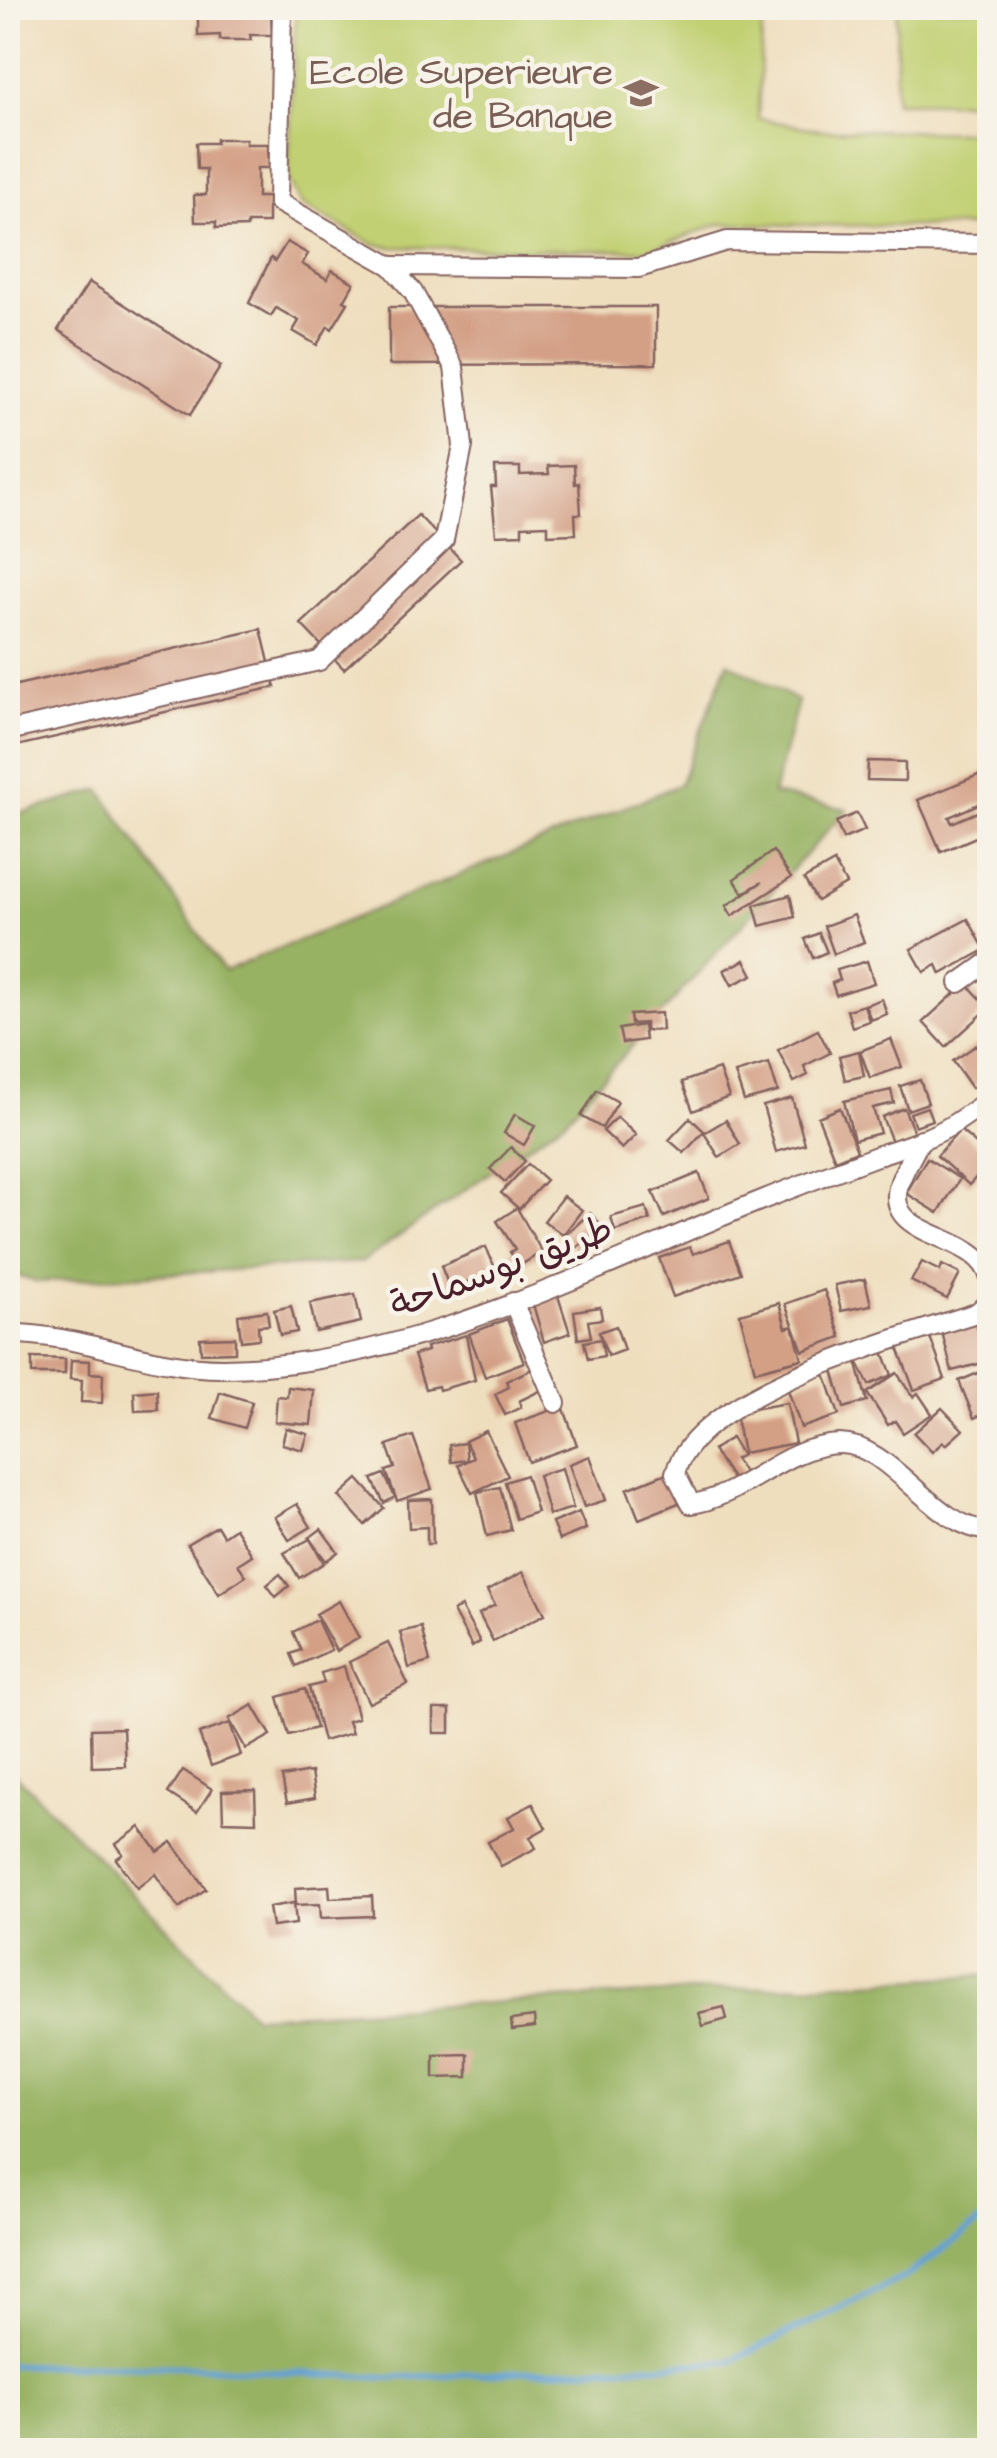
<svg xmlns="http://www.w3.org/2000/svg" width="997" height="2458" font-family="'Architects Daughter','Playpen Sans Arabic',sans-serif">
<style>
.green{fill:#c1d072;stroke:#86784e;stroke-width:2.5}
.forest{fill:#98b264;stroke:#716848;stroke-width:2.5}
.lines{fill:none;stroke-linecap:round;stroke-linejoin:round}
.stream{stroke:#63a1d5;stroke-width:6}
.building{fill:#d39f85}
.minor-casing{stroke:#84625e;stroke-width:22}
.minor{stroke:#fff;stroke-width:18}
.labels{text-anchor:middle;stroke-width:9;stroke-linejoin:round;paint-order:stroke}
.education-label{font-size:38px;fill:#785e54;stroke:#f7f3e8;text-anchor:end}
.street-label{font-size:38px;fill:#4a1f2b;stroke:#f7f3e8}
</style>
<rect width="100%" height="100%" fill="#f7f3e8"/>
<filter id="ink" filterUnits="userSpaceOnUse"><feTurbulence type="fractalNoise" baseFrequency=".01" numOctaves="2"/><feDisplacementMap in="SourceGraphic" scale="20" xChannelSelector="R" yChannelSelector="G"/><feConvolveMatrix kernelMatrix="1 2 1 2 8 2 1 2 1" color-interpolation-filters="sRGB"/></filter>
<filter id="wash" filterUnits="userSpaceOnUse"><feTurbulence type="fractalNoise" baseFrequency=".0048" numOctaves="4" result="noise"/><feDisplacementMap in="SourceGraphic" scale="40" xChannelSelector="R" yChannelSelector="G"/><feGaussianBlur stdDeviation="2.25" result="paint"/><feColorMatrix in="noise" values="0 0 0 0 0 0 0 0 0 0 0 0 0 0 0 0 0 1.4 0 .05"/><feComposite in="paint" operator="in"/></filter>
<g filter="url(#wash)">
<rect width="100%" height="100%" fill="#efdebe"/>
<g class="green">
<polygon points="296,8 763,8 758,119 821,130 989,132 989,227 719,224 647,251 390,247 373,244 301,204 288,179"/>
<polygon points="897,8 989,8 989,102 895,102"/>
</g>
<g class="forest">
<polygon points="728,662 798,701 773,794 847,809 565,1120 362,1262 36,1282 8,1273 8,817 100,790 224,971 679,785"/>
<polygon points="8,1767 254,2016 989,1975 989,2450 8,2450"/>
</g>
<g class="lines">
<polyline class="stream" points="8,2365 194,2367 387,2378 728,2362 906,2276 990,2215"/>
</g>
<g id="blocks">
<g class="building">
<polygon points="198,8 271,10 272,35 250,35 251,40 220,40 220,35 198,36"/>
<polygon points="216,139 246,139 246,144 268,144 269,168 257,168 257,197 268,197 268,223 247,223 247,227 216,228 216,222 195,222 194,195 206,195 206,169 197,169 196,143 216,143"/>
<polygon points="287,242 308,254 302,264 327,279 332,270 354,283 344,301 348,303 332,329 328,326 317,345 293,331 299,321 276,308 271,316 249,303 271,258 275,261"/>
<polygon points="89,282 221,366 190,415 58,330"/>
<polygon points="389,307 656,307 656,364 389,365"/>
<polygon points="574,465 575,484 579,483 581,514 575,514 576,534 548,535 548,525 522,526 522,534 496,535 491,487 496,487 495,467 520,467 520,475 549,474 548,466"/>
<polygon points="418,515 461,560 344,669 301,624"/>
<polygon points="261,629 275,687 8,748 8,687"/>
<polygon points="868,761 905,762 905,781 867,780"/>
<polygon points="990,770 990,806 985,808 983,802 949,817 952,823 982,810 990,831 941,852 918,800"/>
<polygon points="857,813 865,830 843,839 836,822"/>
<polygon points="773,851 791,878 732,916 726,906 762,882 743,893 734,879"/>
<polygon points="834,862 846,884 817,901 804,879"/>
<polygon points="790,895 795,917 760,926 754,905"/>
<polygon points="854,915 864,942 834,954 824,926"/>
<polygon points="968,919 985,950 941,974 937,965 924,972 911,949"/>
<polygon points="819,933 827,952 813,958 805,939"/>
<polygon points="745,960 753,975 732,985 724,970"/>
<polygon points="867,961 874,983 836,995 832,983 840,980 837,970"/>
<polygon points="966,983 989,1008 946,1047 923,1022"/>
<polygon points="882,999 887,1014 871,1020 865,1005"/>
<polygon points="864,1005 869,1021 852,1027 847,1010"/>
<polygon points="661,1013 662,1030 645,1031 645,1023 631,1024 630,1015"/>
<polygon points="643,1025 645,1040 622,1043 619,1029"/>
<polygon points="818,1030 830,1053 804,1066 808,1075 794,1082 778,1050"/>
<polygon points="891,1039 902,1067 870,1078 860,1051"/>
<polygon points="981,1042 990,1055 990,1076 972,1088 953,1061"/>
<polygon points="859,1051 864,1076 845,1080 839,1056"/>
<polygon points="769,1063 778,1092 744,1101 735,1073"/>
<polygon points="719,1069 729,1097 693,1111 682,1082"/>
<polygon points="920,1080 928,1103 908,1110 900,1086"/>
<polygon points="597,1090 618,1102 602,1128 581,1116"/>
<polygon points="891,1090 894,1103 873,1108 880,1133 854,1140 844,1101"/>
<polygon points="792,1098 805,1144 776,1152 763,1106"/>
<polygon points="927,1107 932,1120 915,1126 910,1113"/>
<polygon points="840,1108 857,1151 835,1160 818,1117"/>
<polygon points="904,1108 915,1135 893,1144 882,1117"/>
<polygon points="515,1114 535,1126 524,1145 504,1133"/>
<polygon points="617,1117 636,1135 622,1149 603,1131"/>
<polygon points="690,1118 704,1131 684,1153 669,1140"/>
<polygon points="726,1120 740,1144 719,1157 704,1133"/>
<polygon points="960,1130 990,1156 990,1162 969,1185 937,1156"/>
<polygon points="511,1147 525,1161 505,1182 490,1169"/>
<polygon points="927,1158 960,1179 938,1213 906,1193"/>
<polygon points="528,1164 546,1180 519,1209 501,1193"/>
<polygon points="699,1173 709,1198 664,1217 653,1192"/>
<polygon points="563,1196 582,1210 563,1235 544,1221"/>
<polygon points="646,1207 650,1220 615,1231 611,1217"/>
<polygon points="517,1208 542,1252 519,1266 510,1252 515,1249 497,1221"/>
<polygon points="590,1213 602,1226 575,1249 564,1236"/>
<polygon points="729,1241 741,1273 673,1297 659,1258 690,1247 693,1254"/>
<polygon points="486,1247 496,1270 450,1289 441,1266"/>
<polygon points="922,1262 940,1271 942,1265 960,1274 947,1299 911,1281"/>
<polygon points="865,1279 871,1305 841,1311 835,1285"/>
<polygon points="824,1290 841,1337 803,1351 785,1304"/>
<polygon points="557,1293 570,1333 544,1342 532,1301"/>
<polygon points="355,1294 361,1322 316,1332 310,1303"/>
<polygon points="779,1303 786,1328 793,1326 802,1359 755,1371 740,1314"/>
<polygon points="291,1306 297,1332 280,1335 274,1310"/>
<polygon points="600,1307 602,1319 588,1321 591,1337 578,1339 574,1311"/>
<polygon points="267,1311 269,1325 258,1326 259,1339 241,1341 238,1315"/>
<polygon points="507,1319 524,1362 485,1377 469,1334"/>
<polygon points="976,1323 986,1362 952,1371 942,1332"/>
<polygon points="616,1326 624,1350 608,1356 599,1332"/>
<polygon points="929,1334 945,1379 914,1390 897,1345"/>
<polygon points="466,1335 475,1380 439,1390 438,1386 425,1389 414,1355 427,1351 426,1347"/>
<polygon points="235,1337 235,1352 201,1353 200,1338"/>
<polygon points="601,1339 604,1356 588,1359 584,1342"/>
<polygon points="882,1349 892,1375 869,1385 857,1361"/>
<polygon points="32,1358 65,1359 65,1374 32,1374"/>
<polygon points="71,1360 90,1361 90,1373 103,1374 102,1403 81,1402 82,1380 70,1379"/>
<polygon points="856,1361 867,1401 844,1408 832,1367"/>
<polygon points="990,1368 990,1411 974,1418 959,1381"/>
<polygon points="532,1369 542,1390 519,1401 521,1407 505,1415 495,1394 509,1387 506,1381"/>
<polygon points="897,1373 913,1397 918,1393 932,1414 903,1433 895,1421 888,1425 867,1393"/>
<polygon points="825,1374 839,1415 801,1428 787,1387"/>
<polygon points="288,1387 314,1390 311,1425 275,1422 277,1396 287,1397"/>
<polygon points="157,1390 158,1410 135,1411 134,1392"/>
<polygon points="220,1392 252,1402 244,1428 212,1418"/>
<polygon points="787,1403 795,1443 743,1453 735,1412"/>
<polygon points="563,1406 577,1445 529,1462 515,1423"/>
<polygon points="942,1408 963,1430 946,1445 943,1442 932,1452 914,1433"/>
<polygon points="286,1428 308,1434 303,1450 282,1444"/>
<polygon points="486,1431 508,1476 472,1493 458,1465 473,1458 465,1441"/>
<polygon points="413,1436 432,1489 397,1501 386,1471 395,1468 387,1445"/>
<polygon points="731,1438 742,1455 735,1459 746,1475 735,1483 713,1450"/>
<polygon points="465,1443 467,1460 451,1462 449,1445"/>
<polygon points="590,1456 606,1500 584,1507 569,1464"/>
<polygon points="562,1468 573,1508 549,1515 538,1475"/>
<polygon points="669,1472 681,1502 639,1519 627,1489"/>
<polygon points="384,1474 395,1497 384,1503 372,1479"/>
<polygon points="526,1475 537,1512 516,1519 505,1482"/>
<polygon points="358,1479 384,1508 365,1525 339,1496"/>
<polygon points="500,1487 511,1530 487,1536 477,1492"/>
<polygon points="432,1499 433,1544 427,1544 427,1527 409,1528 408,1500"/>
<polygon points="297,1504 311,1527 289,1540 275,1517"/>
<polygon points="579,1512 586,1529 559,1540 552,1523"/>
<polygon points="217,1526 223,1536 235,1528 252,1555 238,1564 246,1576 219,1594 187,1544"/>
<polygon points="321,1529 338,1552 326,1561 309,1538"/>
<polygon points="310,1539 324,1563 299,1578 284,1553"/>
<polygon points="523,1572 545,1614 493,1641 479,1614 495,1605 487,1591"/>
<polygon points="280,1574 289,1586 276,1597 267,1585"/>
<polygon points="339,1601 359,1638 336,1651 316,1614"/>
<polygon points="461,1607 480,1642 472,1647 453,1611"/>
<polygon points="317,1620 331,1650 296,1666 291,1654 301,1650 293,1632"/>
<polygon points="421,1627 430,1662 409,1668 400,1632"/>
<polygon points="388,1643 408,1684 369,1703 349,1662"/>
<polygon points="344,1666 358,1718 348,1721 352,1733 323,1741 309,1687 324,1683 321,1673"/>
<polygon points="305,1689 316,1728 289,1735 278,1697"/>
<polygon points="253,1705 271,1735 246,1749 229,1719"/>
<rect x="434" y="1709" width="16" height="24"/>
<polygon points="230,1723 241,1755 211,1766 199,1734"/>
<polygon points="123,1728 125,1766 92,1767 91,1729"/>
<polygon points="183,1770 212,1789 197,1812 168,1793"/>
<polygon points="311,1772 315,1798 287,1803 282,1777"/>
<polygon points="255,1790 256,1822 223,1821 222,1791"/>
<polygon points="533,1804 546,1828 530,1837 536,1848 501,1866 488,1842 514,1828 508,1817"/>
<polygon points="140,1827 158,1852 172,1842 206,1889 179,1908 155,1874 137,1888 116,1859 123,1854 116,1844"/>
<polygon points="329,1886 330,1898 372,1896 373,1916 321,1918 320,1904 296,1905 295,1888"/>
<polygon points="294,1903 296,1924 272,1927 269,1907"/>
<polygon points="724,2007 727,2019 703,2026 699,2013"/>
<polygon points="534,2017 535,2027 512,2030 511,2020"/>
<polygon points="468,2054 468,2077 434,2078 434,2055"/>
</g>
</g>
</g>
<g filter="url(#ink)">
<use href="#blocks" fill-opacity="0" stroke="#84625e" stroke-width="2.5"/>
<g class="lines">
<g class="minor-casing">
<g id="minor">
<polyline points="391,266 639,268 727,241 990,244"/>
<polyline points="8,731 319,661 444,540 463,446 454,367 413,292 391,266 278,202 282,8"/>
<polyline points="959,983 990,961"/>
<path d="M921 1139C914 1154 902 1171 898 1188 886 1241 979 1231 990 1279"/>
<path d="M990 1294 987 1304 976 1313C900 1338 698 1392 675 1473L691 1504C743 1497 783 1446 839 1444 891 1443 932 1528 990 1531"/>
<polyline points="513,1302 556,1403"/>
<path d="M8 1334C81 1333 150 1369 224 1368 411 1366 592 1268 762 1200 802 1184 842 1169 882 1154 905 1146 931 1138 952 1125 965 1117 977 1108 990 1099"/>
</g>
</g>
<use href="#minor" class="minor"/>
</g>
</g>
<defs>
<g id="university-bare" transform="scale(2.7)"><path d="M0-5L7-2L0 1L-7-2ZM-4 1L0 2.5L4 1V4Q0 6-4 4Z" fill="#8d6e63" stroke="#f7f3e8" stroke-width="2.5" paint-order="stroke"/></g>
</defs>
<g fill-rule="evenodd">
<use href="#university-bare" x="641" y="93"/>
</g>
<g class="labels">
<g class="education-label">
<text x="613" y="84">Ecole Superieure<tspan x="613" dy="44">de Banque</tspan></text>
</g>
<g class="street-label">
<text transform="translate(501 1266) rotate(-20)" y="13">طريق بوسماحة</text>
</g>
</g>
<rect width="997" height="2458" fill="none" stroke="#f7f3e8" stroke-width="40"/>
</svg>
